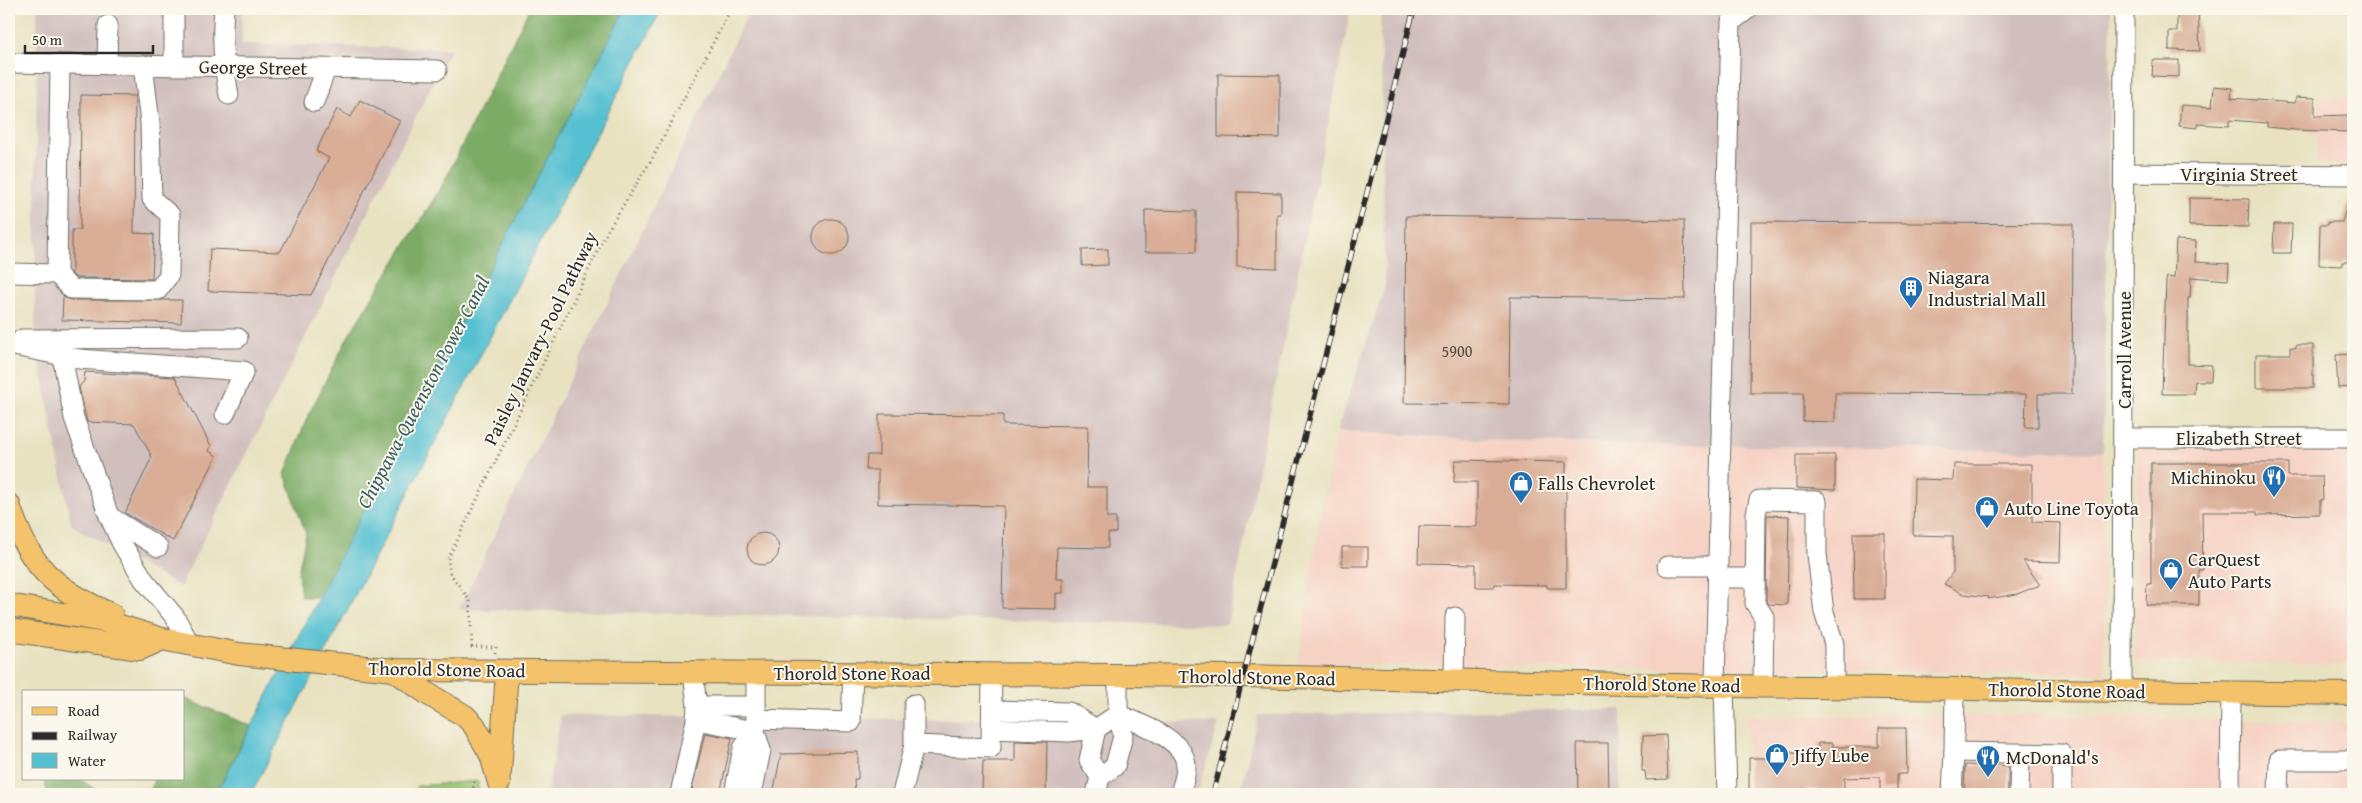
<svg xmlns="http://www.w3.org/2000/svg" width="2362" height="803" font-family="'Gentium Book Plus',serif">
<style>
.built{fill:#f6d2c4}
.industrial{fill:#d1bfbe}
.green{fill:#9ac673;stroke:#62784f}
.forest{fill:#7bab65;stroke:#536b48}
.water{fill:#55c0d1;stroke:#40767e}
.building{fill:#d9ad96}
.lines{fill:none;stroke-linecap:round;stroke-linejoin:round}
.minor-casing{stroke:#6d6b60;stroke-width:21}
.major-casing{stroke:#6d6b60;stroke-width:24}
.path{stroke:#6d6b60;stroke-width:3;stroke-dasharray:1 4;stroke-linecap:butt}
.minor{stroke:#fff;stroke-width:19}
.major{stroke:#f4c26a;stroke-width:22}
.rail-casing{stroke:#2b2b2b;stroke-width:5.5}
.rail{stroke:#fbf7ec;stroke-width:4;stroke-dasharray:11;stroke-linecap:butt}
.labels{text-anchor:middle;stroke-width:4;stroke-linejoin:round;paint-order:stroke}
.number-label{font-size:16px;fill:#564c46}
.street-label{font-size:19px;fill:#2b2b2b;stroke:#fbf7ec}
.poi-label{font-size:19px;fill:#2b2b2b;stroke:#fbf7ec;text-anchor:start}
.water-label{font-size:20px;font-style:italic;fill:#3a5f65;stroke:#fbf7ec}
</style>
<rect width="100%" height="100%" fill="#fbf7ec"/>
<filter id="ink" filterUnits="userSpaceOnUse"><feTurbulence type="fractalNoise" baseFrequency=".02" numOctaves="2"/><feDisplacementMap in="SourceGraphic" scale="10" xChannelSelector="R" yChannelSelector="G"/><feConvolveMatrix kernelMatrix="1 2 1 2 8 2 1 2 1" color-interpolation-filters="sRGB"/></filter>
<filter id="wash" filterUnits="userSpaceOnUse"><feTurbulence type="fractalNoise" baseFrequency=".0096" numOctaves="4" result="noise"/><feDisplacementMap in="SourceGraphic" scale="20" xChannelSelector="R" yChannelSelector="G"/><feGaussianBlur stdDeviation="1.12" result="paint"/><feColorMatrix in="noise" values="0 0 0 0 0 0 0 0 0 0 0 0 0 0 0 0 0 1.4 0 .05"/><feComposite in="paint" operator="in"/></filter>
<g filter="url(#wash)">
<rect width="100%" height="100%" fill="#e8e2c1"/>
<g class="built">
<polygon points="2353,97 2353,167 2316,163 2320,98"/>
<polygon points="1337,431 1528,442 2103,452 2105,674 1298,664 1319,519"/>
<polygon points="2138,445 2353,449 2353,665 2134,661"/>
<polygon points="2027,715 2353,723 2353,794 1747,794 1747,716"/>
</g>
<g class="industrial">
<polygon points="37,9 242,9 242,44 450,49 180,587 71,525 35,336"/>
<polygon points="750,9 1351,9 1227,625 459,609"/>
<polygon points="1380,9 2111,9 2103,452 1528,442 1337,431 1385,286"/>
<polygon points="1621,709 1620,794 1240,794 1258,715"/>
<polygon points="561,715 1219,723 1197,794 547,794"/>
</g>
<polygon class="green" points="478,781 478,794 413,794 417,786"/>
<g class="forest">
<polygon points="529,9 629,9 319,597 301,597 298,573 306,534 285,474 307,418 349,335 442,186"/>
<polygon points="184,698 251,726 216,794 149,794 154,779 184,779"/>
<polygon points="43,779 80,779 102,794 48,794"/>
</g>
<polygon class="water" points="625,9 662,9 251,794 216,794"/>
<g id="blocks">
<g class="building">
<polygon points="2177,9 2198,9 2200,51 2169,50 2169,31 2177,31"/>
<polygon points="2153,60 2179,60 2179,77 2152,76"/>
<polygon points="1218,74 1280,75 1280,138 1218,137"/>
<polygon points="2214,86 2232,88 2231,98 2295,103 2296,97 2315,98 2315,116 2349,115 2349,132 2295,130 2267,127 2267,123 2229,120 2229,126 2197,124 2197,128 2179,126 2181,105 2212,107"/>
<polygon points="81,95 135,96 134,233 154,234 152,279 76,278 72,274 72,230 80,230"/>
<polygon points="360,100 400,121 311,295 208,291 210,249 280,252 329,158 316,151 337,109 351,117"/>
<polygon points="1237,192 1281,193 1281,214 1277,214 1277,268 1237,267"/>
<polygon points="2350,195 2353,196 2353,262 2342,262 2342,266 2319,265 2320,225 2328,225 2328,222 2342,222"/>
<polygon points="2189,198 2249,199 2248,227 2189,226"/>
<polygon points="1145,210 1196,211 1196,252 1145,252"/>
<polygon points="1406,216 1684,220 1685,299 1510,297 1509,404 1404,403"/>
<circle cx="831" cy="237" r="18"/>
<polygon points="1751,222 2073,224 2072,394 2038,394 2038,427 2025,427 2026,394 1835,393 1835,422 1803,421 1803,393 1750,393"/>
<polygon points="2274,224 2292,224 2291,253 2273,253"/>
<polygon points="2176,240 2196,241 2195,262 2229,264 2228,280 2191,277 2190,298 2188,298 2188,364 2212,365 2211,381 2195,381 2194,394 2162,394 2166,281 2167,277 2174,278"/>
<polygon points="1108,249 1108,265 1082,266 1082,250"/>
<polygon points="63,297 71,300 182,300 181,323 62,320"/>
<polygon points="2296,345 2313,345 2313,388 2256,388 2256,354 2290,354 2290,347 2296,348"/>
<polygon points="2352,354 2353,387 2338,388 2336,355"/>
<polygon points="85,372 175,377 211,446 209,451 217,456 173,541 125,513 152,457 134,424 87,422 79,387 84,381"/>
<polygon points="879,414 1003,415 1003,425 1088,426 1087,487 1107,487 1107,518 1116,518 1116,533 1108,533 1108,548 1057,547 1056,579 1063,579 1063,593 1056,593 1056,609 1002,608 1004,506 878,504 878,470 866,470 867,455 879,455"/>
<polygon points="1796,455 1835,455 1835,490 1796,488"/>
<polygon points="1455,460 1566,462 1566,588 1547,588 1547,585 1494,584 1494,587 1476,587 1476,564 1418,563 1419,526 1477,527 1477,482 1454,482"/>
<polygon points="2151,463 2288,463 2288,476 2322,476 2323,499 2320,500 2320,514 2257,515 2257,512 2202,512 2203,570 2199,570 2199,605 2146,605 2147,584 2151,584"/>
<polygon points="1954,464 2032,464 2032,522 2061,523 2060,562 2023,561 2040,585 2017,594 1988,599 1989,597 1964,594 1944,584 1953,572 1953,536 1913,535 1914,479 1953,480"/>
<polygon points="1767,515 1789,516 1787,605 1769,604 1766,600"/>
<circle cx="763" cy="549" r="16"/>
<polygon points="1853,533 1885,533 1885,599 1854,599"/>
<rect x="1342" y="547" width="26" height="19"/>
<polygon points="1879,728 1906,728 1907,774 1897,774 1897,790 1880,791 1880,777 1844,778 1844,790 1806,789 1806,794 1749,794 1749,758 1781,758 1781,753 1818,753 1818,743 1833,743 1833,747 1879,747"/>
<polygon points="705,733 732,738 720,794 691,794"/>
<polygon points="1666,735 1668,779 1646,780 1645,771 1642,771 1643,736"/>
<polygon points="1015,741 1047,742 1046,794 982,794 983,761 1015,761"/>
<polygon points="1577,743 1608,743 1609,794 1578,794"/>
<polygon points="858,752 858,779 854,779 855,794 773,794 781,754"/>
<polygon points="1989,764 2008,766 2008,794 1964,794 1965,765 1989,766"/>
</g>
</g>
</g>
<g filter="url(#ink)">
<use href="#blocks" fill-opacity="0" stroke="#6d6b60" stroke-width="1"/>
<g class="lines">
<g class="minor-casing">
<g id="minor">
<path d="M224 9C221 39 223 65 229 95"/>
<polyline points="9,63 437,70"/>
<polyline points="107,65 108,25"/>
<polyline points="174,66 174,9"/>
<polyline points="314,102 326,69"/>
<polyline points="2124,173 2353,175"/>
<polyline points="9,273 57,274 60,64"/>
<polyline points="57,274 71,289 158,290 169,275 170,215 152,199 150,123 143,65"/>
<polyline points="22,339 238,338"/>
<polyline points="9,345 79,359 244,371 225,414"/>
<polyline points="62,356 74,418 109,516 158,547"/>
<polyline points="2124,438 2353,438"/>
<polyline points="109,516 122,544 144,580 175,617 190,644"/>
<polyline points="1667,566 1718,566"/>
<polyline points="1718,578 1755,578"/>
<polyline points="693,672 697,706 756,706"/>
<polyline points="756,673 756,719 851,722 853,673"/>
<polyline points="1454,680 1455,617"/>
<polyline points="1715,685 1731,22 1748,9"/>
<polyline points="1724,686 1727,794"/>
<polyline points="1763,686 1764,617 1755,603 1756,514 1759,500 1817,501 1817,554 1824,612 1834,644 1834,687"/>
<polyline points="1955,688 1954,752 2062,754 2062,794"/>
<polyline points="2122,691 2124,9"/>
<polyline points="914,704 914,745 991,748 992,674"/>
<polyline points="697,706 696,720 755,731 756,719"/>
<polyline points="992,710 1069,712 1096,729"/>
<polyline points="992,729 1069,732 1096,729"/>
<path d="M1100 777 1089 760 1096 729 1118 714C1139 724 1187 739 1186 767 1186 776 1182 786 1180 794"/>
<polyline points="680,794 696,720"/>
<polyline points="734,794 743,748 755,731"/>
<polyline points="752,794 761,750 755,731"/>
<polyline points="902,794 914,745"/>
<polyline points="1096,794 1100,777 1115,766 1123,736 1118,714 1118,675"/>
<polyline points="1952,794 1954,752"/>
<polyline points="2019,794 2020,753"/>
<polyline points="2230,794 2231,692"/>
<polyline points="2278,794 2279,760 2353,760"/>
</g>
</g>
<g class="major-casing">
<g id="major">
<path d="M9 505C29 568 54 588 112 615"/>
<polyline points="9,605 104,621 162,639 239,654 394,670 1242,676 1724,686 2353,694"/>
<polyline points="9,630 140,649 162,639"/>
<polyline points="394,670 428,694 465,716 474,725 491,755 499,783"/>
<polyline points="500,772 507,671"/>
</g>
</g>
<g class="path">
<polyline points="495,653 496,647 472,647 470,601 450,573 448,559 608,230 653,157 731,9"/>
<polyline points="9,665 11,648"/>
<polyline points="461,794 473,790 475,778"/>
</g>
<use href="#minor" class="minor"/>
<use href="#major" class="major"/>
<g class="rail-casing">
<polyline id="rail" points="1213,794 1414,9"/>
</g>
<use href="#rail" class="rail"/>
</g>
</g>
<defs>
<g id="building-pin" transform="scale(1.25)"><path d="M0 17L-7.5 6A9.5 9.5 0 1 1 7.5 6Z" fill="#1f6fb2" stroke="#fbf7ec"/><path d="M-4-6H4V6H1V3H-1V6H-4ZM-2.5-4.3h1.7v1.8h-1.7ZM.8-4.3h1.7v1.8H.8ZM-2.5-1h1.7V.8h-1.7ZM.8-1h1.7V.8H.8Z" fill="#fff"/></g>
<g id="restaurant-pin" transform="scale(1.25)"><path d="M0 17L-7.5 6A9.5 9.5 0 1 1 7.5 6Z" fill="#1f6fb2" stroke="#fbf7ec"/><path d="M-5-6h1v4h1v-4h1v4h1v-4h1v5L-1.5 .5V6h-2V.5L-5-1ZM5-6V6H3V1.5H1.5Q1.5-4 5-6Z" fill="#fff"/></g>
<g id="shop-pin" transform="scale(1.25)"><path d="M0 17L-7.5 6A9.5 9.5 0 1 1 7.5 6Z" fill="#1f6fb2" stroke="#fbf7ec"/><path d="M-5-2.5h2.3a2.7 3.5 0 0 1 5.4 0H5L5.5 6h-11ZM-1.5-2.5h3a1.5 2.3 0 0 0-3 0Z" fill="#fff"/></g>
</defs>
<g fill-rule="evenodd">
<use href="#building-pin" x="1911" y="288"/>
<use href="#restaurant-pin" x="2274" y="477"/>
<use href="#shop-pin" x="1521" y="483"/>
<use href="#shop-pin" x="1987" y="508"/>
<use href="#shop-pin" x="2171" y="570"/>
<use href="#shop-pin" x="1777" y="755"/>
<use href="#restaurant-pin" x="1988" y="757"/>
</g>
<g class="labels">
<g class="number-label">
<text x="1457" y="357">5900</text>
</g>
<g class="street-label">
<text transform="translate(253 67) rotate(1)" y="7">George Street</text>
<text x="2239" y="181">Virginia Street</text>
<text transform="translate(540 338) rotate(-64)" y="7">Paisley Janvary-Pool Pathway</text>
<text transform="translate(2124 350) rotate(-90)" y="7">Carroll Avenue</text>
<text x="2239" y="445">Elizabeth Street</text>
<text transform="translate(447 669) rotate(1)" y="7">Thorold Stone Road</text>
<text x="852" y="680">Thorold Stone Road</text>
<text transform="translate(1257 677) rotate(1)" y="7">Thorold Stone Road</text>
<text transform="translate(1662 684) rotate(1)" y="7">Thorold Stone Road</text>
<text transform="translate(2067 690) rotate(1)" y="7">Thorold Stone Road</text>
</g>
<g class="poi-label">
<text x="1928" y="284">Niagara<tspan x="1928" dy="22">Industrial Mall</tspan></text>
<text x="2256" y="484" text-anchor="end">Michinoku</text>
<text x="1538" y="490">Falls Chevrolet</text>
<text x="2004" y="515">Auto Line Toyota</text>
<text x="2188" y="566">CarQuest<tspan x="2188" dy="22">Auto Parts</tspan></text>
<text x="1794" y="762">Jiffy Lube</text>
<text x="2006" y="764">McDonald's</text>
</g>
<g class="water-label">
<text transform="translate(423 392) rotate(-62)" y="7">Chippawa-Queenston Power Canal</text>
</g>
</g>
<rect width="2362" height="803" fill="none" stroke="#fbf7ec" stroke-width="30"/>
<rect x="22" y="690" width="162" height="90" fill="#fbf7ec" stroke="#a8a59f"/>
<rect x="32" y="707" width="25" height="8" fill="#f4c26a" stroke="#a8a59f"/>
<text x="68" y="716" font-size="15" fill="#2b2b2b">Road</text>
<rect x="32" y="732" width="25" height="8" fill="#2b2b2b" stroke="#a8a59f"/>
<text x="68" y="740" font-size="15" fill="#2b2b2b">Railway</text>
<rect x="32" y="753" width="25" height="15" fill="#55c0d1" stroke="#a8a59f"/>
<text x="68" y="766" font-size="15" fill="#2b2b2b">Water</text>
<path d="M25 45v8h128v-8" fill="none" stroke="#2b2b2b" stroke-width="2.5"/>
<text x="32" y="45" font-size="15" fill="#2b2b2b" stroke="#fbf7ec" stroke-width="4" paint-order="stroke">50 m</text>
</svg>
